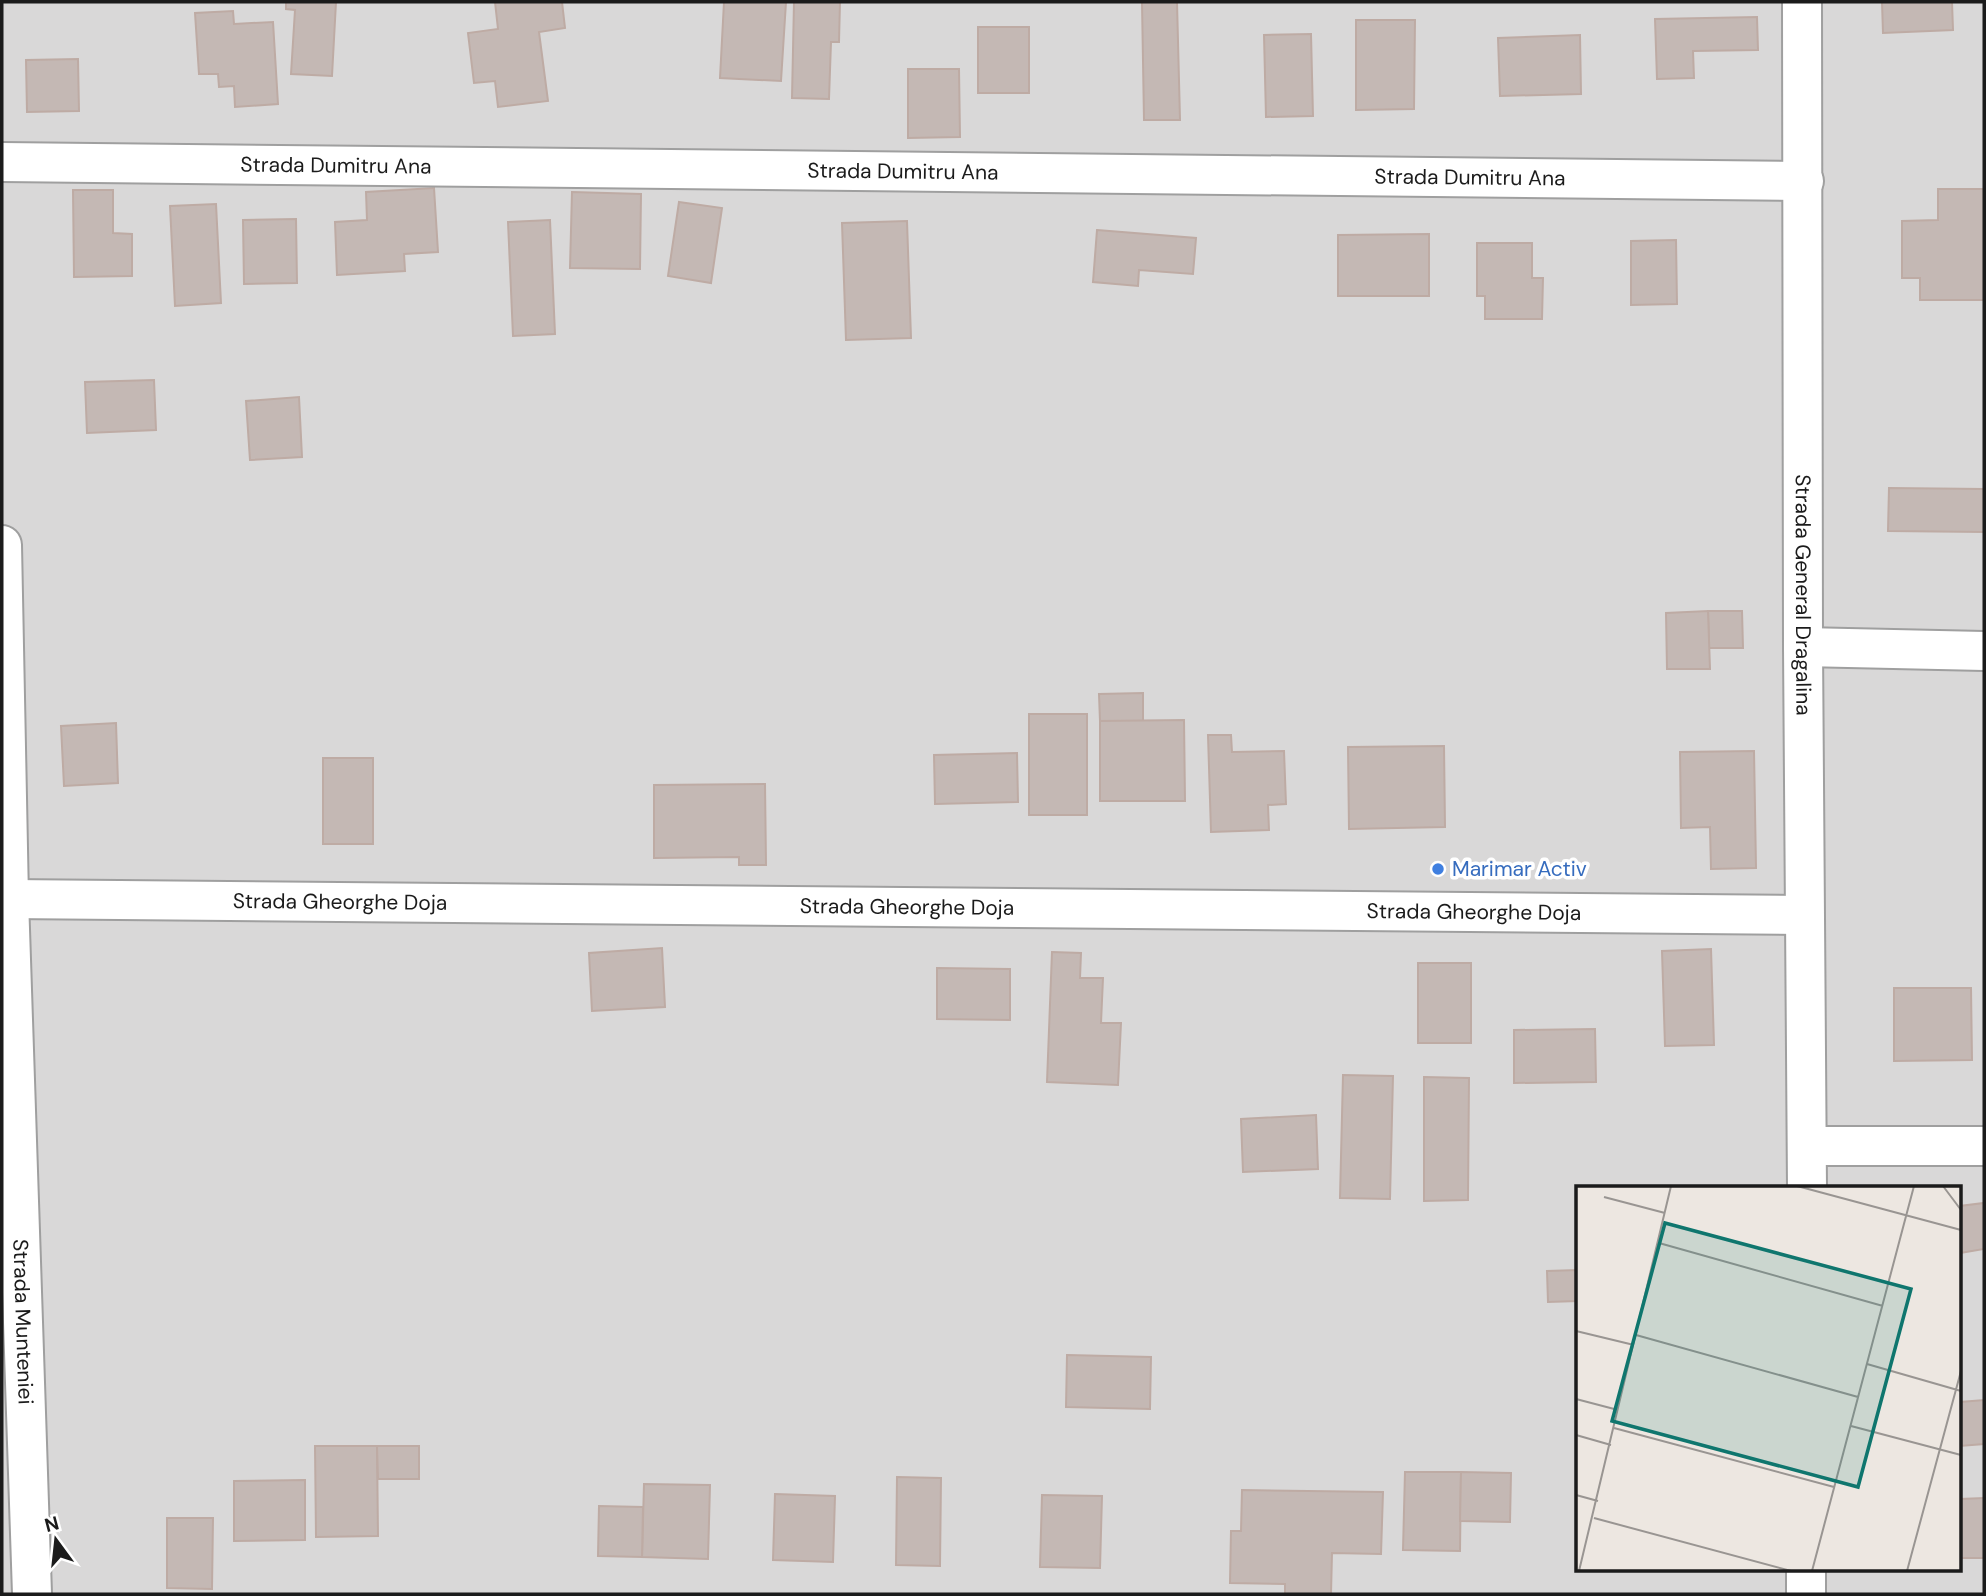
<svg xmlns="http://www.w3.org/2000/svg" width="1986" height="1596" font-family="'DM Sans',sans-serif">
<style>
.residential{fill:#d9d8d8;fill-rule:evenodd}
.building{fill:#c4b8b4;stroke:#beaba4;stroke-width:2}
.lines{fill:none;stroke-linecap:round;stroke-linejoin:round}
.street-casing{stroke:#9f9f9f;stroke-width:42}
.street{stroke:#fff;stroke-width:38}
.shop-dot{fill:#3f7fe0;stroke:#fff;stroke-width:2.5}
.labels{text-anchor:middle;stroke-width:7;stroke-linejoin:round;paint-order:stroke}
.street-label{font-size:21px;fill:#1b1b1b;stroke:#fff}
.shop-label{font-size:21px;fill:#366cbe;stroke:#fff;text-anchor:start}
.inset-road{fill:none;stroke:#999592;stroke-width:2}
.view{fill:#0f766e;fill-opacity:0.15;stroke:#0f766e;stroke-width:3.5}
.inset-edge{fill:none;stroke:#1b1b1b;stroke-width:3.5}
</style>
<rect width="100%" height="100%" fill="#ede7e1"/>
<path class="residential" d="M2 2H1984V1594H2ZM1578 1188H1960V1570H1578Z"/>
<g class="building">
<polygon points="286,2 336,2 332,76 291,74 295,10 286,9"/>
<polygon points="495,2 562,2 565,28 539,32 548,101 498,107 495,81 474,83 468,33 498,29"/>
<polygon points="724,2 786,2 781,81 720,78"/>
<polygon points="794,2 840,2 839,42 831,42 829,99 792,98"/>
<polygon points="1142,2 1177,2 1180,120 1144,120"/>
<polygon points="1882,2 1952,2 1953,30 1883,33"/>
<polygon points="233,11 234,24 273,22 278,104 235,107 234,86 219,87 218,74 199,74 195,13"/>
<polygon points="1757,17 1758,50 1693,51 1694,78 1657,79 1655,19"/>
<polygon points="1356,20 1415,20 1414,109 1356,110"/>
<rect x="978" y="27" width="51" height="66"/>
<polygon points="1311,34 1313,116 1266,117 1264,35"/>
<polygon points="1580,35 1581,94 1500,96 1498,38"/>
<polygon points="78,59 79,111 27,112 26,60"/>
<polygon points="908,69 959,69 960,137 908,138"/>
<polygon points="434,188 438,252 404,254 405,271 337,275 335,222 367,220 366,192"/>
<polygon points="1938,189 1984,189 1984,300 1920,300 1920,278 1902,278 1902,221 1938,220"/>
<polygon points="73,190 113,190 113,233 132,234 132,276 74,277"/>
<polygon points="572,192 641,194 640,269 570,268"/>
<polygon points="679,202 722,208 711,283 668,276"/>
<polygon points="216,204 221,303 175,306 170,206"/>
<polygon points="296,219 297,283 244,284 243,220"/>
<polygon points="550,220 555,334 513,336 508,222"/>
<polygon points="907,221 911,338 846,340 842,223"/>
<polygon points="1097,230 1196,238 1193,274 1139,270 1138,286 1093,282"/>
<polygon points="1429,234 1429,296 1338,296 1338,235"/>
<polygon points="1676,240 1677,304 1631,305 1631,241"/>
<polygon points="1477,243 1532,243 1532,278 1543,278 1542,319 1485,319 1485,296 1477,296"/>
<polygon points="154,380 156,430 87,433 85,382"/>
<polygon points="299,397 302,457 250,460 246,401"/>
<polygon points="1889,488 1984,489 1984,532 1888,531"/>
<polygon points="1708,611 1742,611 1743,648 1709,648"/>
<polygon points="1708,611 1710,669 1667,669 1666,613"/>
<polygon points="1143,693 1143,721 1100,721 1099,694"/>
<rect x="1029" y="714" width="58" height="101"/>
<polygon points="1184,720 1185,801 1100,801 1100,721"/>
<polygon points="116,723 118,783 64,786 61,726"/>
<polygon points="1208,735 1231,735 1232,752 1284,751 1286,804 1268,805 1269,830 1211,832"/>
<polygon points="1444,746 1445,827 1349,829 1348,747"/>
<polygon points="1754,751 1756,868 1711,869 1710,827 1681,828 1680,752"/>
<polygon points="1017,753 1018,802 935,804 934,755"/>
<rect x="323" y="758" width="50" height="86"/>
<polygon points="765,784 766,865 739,865 739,857 654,858 654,785"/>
<polygon points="662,948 665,1007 592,1011 589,953"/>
<polygon points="1711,949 1714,1045 1665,1046 1662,951"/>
<polygon points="1052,952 1081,953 1080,978 1103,978 1101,1023 1121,1023 1118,1085 1047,1082"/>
<rect x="1418" y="963" width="53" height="80"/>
<polygon points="937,968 1010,969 1010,1020 937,1019"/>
<polygon points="1894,988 1971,988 1972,1060 1894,1061"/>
<polygon points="1595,1029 1596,1082 1514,1083 1514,1030"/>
<polygon points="1343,1075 1393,1076 1390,1199 1340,1198"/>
<polygon points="1424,1077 1469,1078 1468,1200 1424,1201"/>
<polygon points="1316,1115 1318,1169 1243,1172 1241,1119"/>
<polygon points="1984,1203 1984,1249 1960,1253 1960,1206"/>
<polygon points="1578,1270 1578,1301 1548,1302 1547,1271"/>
<polygon points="1067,1355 1151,1357 1150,1409 1066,1407"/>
<polygon points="1984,1400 1984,1444 1960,1446 1960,1402"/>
<polygon points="315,1446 377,1446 378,1536 316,1537"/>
<polygon points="377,1446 419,1446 419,1479 378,1479"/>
<polygon points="1405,1472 1461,1472 1460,1551 1403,1550"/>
<polygon points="1461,1472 1511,1473 1510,1522 1460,1521"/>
<polygon points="897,1477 941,1478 940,1566 896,1565"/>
<polygon points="305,1480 305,1540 234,1541 234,1481"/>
<polygon points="644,1484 710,1485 708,1559 642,1557"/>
<polygon points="1242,1490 1383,1492 1381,1554 1332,1553 1331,1594 1285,1594 1285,1584 1230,1583 1231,1531 1241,1531"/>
<polygon points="775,1494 835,1496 833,1562 773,1560"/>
<polygon points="1042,1495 1102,1496 1100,1568 1040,1567"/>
<polygon points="1984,1498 1984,1558 1960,1558 1960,1499"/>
<polygon points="599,1506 643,1507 642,1557 598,1556"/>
<polygon points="167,1518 213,1518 212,1589 167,1588"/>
</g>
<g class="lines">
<g class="street-casing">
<g id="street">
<path id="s1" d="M1802 2 1803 647 1807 1188"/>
<path id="s2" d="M2 162 1804 181"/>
<path id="s3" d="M2 545 9 899 32 1594"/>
<polyline points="1803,647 1984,651"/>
<path id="s4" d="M9 899 1804 915"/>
<polyline points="1807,1146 1984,1146"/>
<polyline points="1806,1594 1806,1570"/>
</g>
</g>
<use href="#street" class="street"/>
</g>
<circle class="shop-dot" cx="1438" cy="869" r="7"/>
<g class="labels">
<g class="street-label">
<text dy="7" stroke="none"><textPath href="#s2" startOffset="334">Strada Dumitru Ana</textPath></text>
<text dy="7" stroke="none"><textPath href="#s2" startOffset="901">Strada Dumitru Ana</textPath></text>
<text dy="7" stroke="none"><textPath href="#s2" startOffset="1468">Strada Dumitru Ana</textPath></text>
<text dy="7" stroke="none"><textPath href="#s1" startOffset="593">Strada General Dragalina</textPath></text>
<text dy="7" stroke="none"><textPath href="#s4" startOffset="331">Strada Gheorghe Doja</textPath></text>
<text dy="7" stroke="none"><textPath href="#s4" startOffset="898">Strada Gheorghe Doja</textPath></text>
<text dy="7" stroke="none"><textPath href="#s4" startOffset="1465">Strada Gheorghe Doja</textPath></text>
<text dy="7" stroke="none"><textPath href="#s3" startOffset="777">Strada Munteniei</textPath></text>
</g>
<g class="shop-label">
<text x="1452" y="876">Marimar Activ</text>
</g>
</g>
<g transform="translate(1576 1186)">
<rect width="385" height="385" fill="#ede7e1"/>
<path class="inset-road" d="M221 0 385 44M367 0 385 24M28 11 89 27M83 57 307 120M0 145 58 159M60 149 282 211M291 178 385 205M0 213 42 224M275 240 385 269M38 242 258 301M0 249 35 259M0 309 22 315M18 332 215 385M3 385 95 0M236 385 338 0M331 385 385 185"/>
<path class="view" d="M89 37 335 103 282 301 36 235Z"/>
<rect width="385" height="385" class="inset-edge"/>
</g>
<rect width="1986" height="1596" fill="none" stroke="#1b1b1b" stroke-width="7"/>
<g transform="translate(56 1540) rotate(345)" stroke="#ffffff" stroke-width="5" paint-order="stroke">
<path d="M0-5L12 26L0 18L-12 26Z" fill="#1b1b1b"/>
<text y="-10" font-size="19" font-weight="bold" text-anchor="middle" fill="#1b1b1b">N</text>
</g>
</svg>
